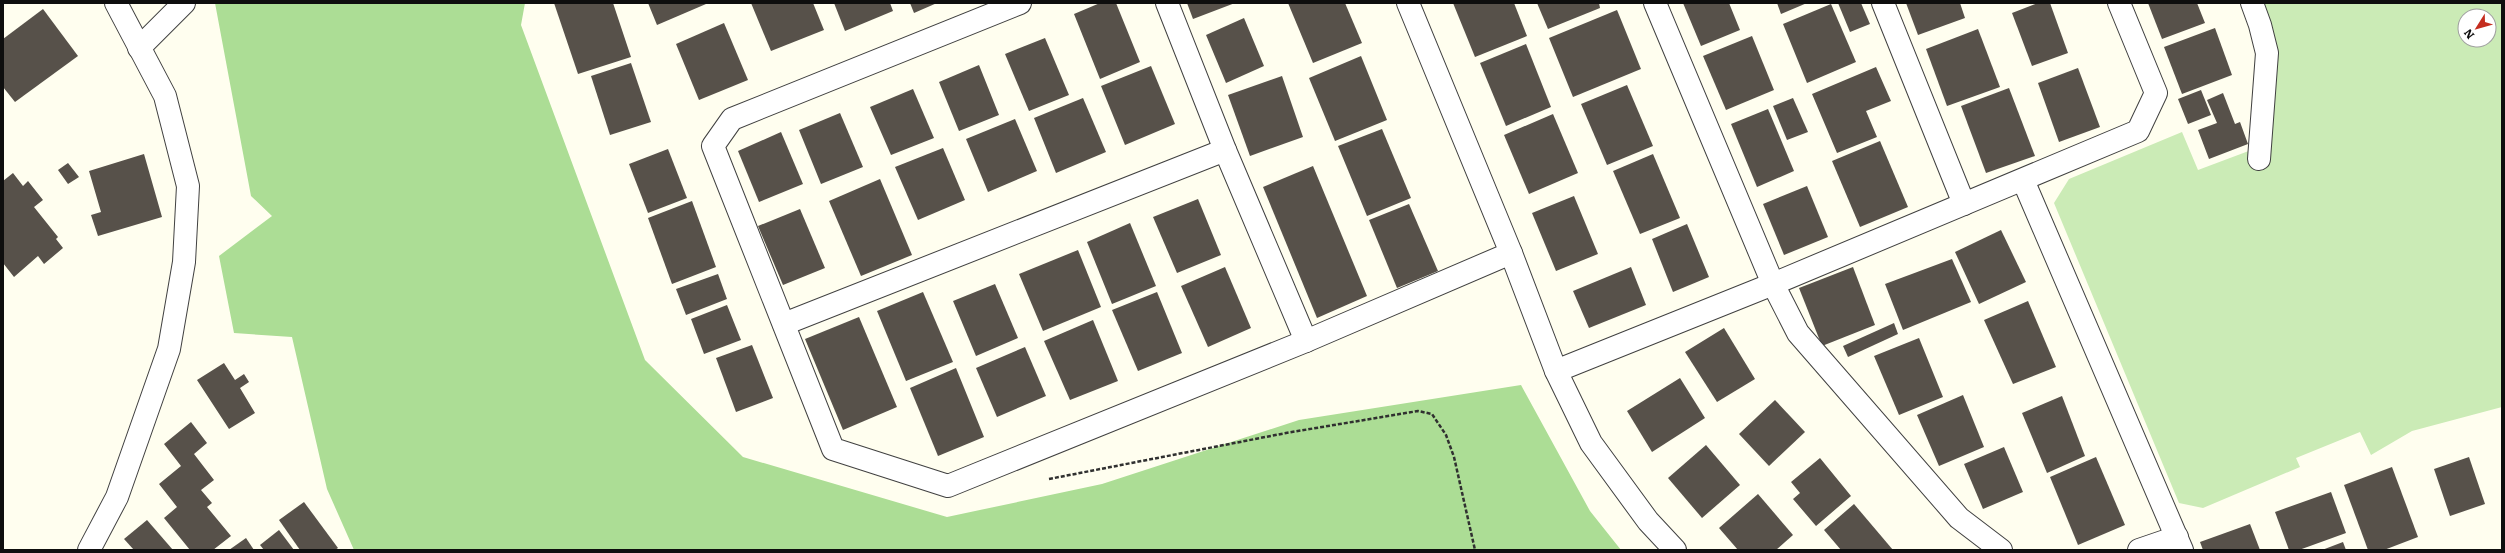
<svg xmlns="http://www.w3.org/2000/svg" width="2505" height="553" font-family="Literata,serif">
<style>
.green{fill:#cbebb6;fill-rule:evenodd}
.forest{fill:#acdd95}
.building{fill:#57514a}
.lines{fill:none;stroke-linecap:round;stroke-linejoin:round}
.minor-casing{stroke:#414141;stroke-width:24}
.path{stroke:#303030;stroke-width:2.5;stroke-dasharray:4 2;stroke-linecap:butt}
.minor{stroke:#fff;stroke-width:22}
</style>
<rect width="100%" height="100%" fill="#fffeef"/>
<path class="green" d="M2245 3H2502V407L2412 431 2371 455 2360 432 2296 458 2300 467 2203 508 2179 503 2054 203 2069 179 2182 132 2198 170 2254 149 2261 79ZM2465 16H2489V40H2465Z"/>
<polygon class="forest" points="215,3 525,3 521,25 645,360 743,457 947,517 1102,484 1299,420 1521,385 1590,511 1621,550 354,550 327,489 292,337 234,333 219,256 272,216 251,196"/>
<g class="building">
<polygon points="554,3 613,3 631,57 578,74"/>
<polygon points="648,3 706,3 706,4 657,25"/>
<polygon points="751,3 813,3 824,30 771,51"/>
<polygon points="834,3 890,3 893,11 845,31"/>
<polygon points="910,3 937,3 914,13"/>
<polygon points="1100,3 1116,3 1140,62 1100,79 1074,14"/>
<polygon points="1187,3 1235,3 1193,19"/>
<polygon points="1288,3 1345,3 1362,43 1313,63"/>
<polygon points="1453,3 1514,3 1527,36 1475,57"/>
<polygon points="1537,3 1599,3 1600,8 1548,29"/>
<polygon points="1683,3 1729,3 1740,30 1701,46"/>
<polygon points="1777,3 1807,3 1781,14"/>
<polygon points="1838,3 1861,3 1870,24 1850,32"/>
<polygon points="1906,3 1960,3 1965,18 1918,35"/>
<polygon points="2038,3 2050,3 2068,53 2032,66 2012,13"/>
<polygon points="2148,3 2197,3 2205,23 2162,39"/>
<polygon points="1831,4 1856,62 1807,83 1783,24"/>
<polygon points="43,9 78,56 15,102 3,87 3,39"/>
<polygon points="1617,10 1641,69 1573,97 1549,38"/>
<polygon points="1244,18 1264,66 1226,83 1206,35"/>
<polygon points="724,23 748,80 699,100 676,44"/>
<polygon points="2215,28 2232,75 2182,94 2164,47"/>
<polygon points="1978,29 2000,87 1947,106 1926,49"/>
<polygon points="1752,36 1774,90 1726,110 1703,56"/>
<polygon points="1045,38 1069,95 1029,111 1005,54"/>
<polygon points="1526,44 1551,107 1506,126 1480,63"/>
<polygon points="1361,56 1387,120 1335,141 1309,78"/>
<polygon points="631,63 651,122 610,135 591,76"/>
<polygon points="979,65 999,115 959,131 939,82"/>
<polygon points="1151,66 1175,124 1125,145 1101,86"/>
<polygon points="1876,67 1891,101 1866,111 1877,137 1837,153 1812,94"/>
<polygon points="2078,68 2100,127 2059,142 2038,83"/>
<polygon points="1282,76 1303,137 1250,156 1228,95"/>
<polygon points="1627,85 1653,146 1607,165 1581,104"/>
<polygon points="2009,88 2035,156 1986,173 1961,106"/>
<polygon points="913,89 934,138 891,155 870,107"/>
<polygon points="2201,90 2211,115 2188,124 2178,99"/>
<polygon points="2223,93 2235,124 2240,122 2248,144 2209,159 2198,130 2217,123 2207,100"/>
<polygon points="1083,98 1106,152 1056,173 1034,118"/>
<polygon points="1793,98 1808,132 1787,140 1773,106"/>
<polygon points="1768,109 1794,171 1757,187 1731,124"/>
<polygon points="840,113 863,167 821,184 799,130"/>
<polygon points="1553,114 1578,173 1529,194 1504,135"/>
<polygon points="1015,119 1037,171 988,192 966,139"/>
<polygon points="1382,129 1411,198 1367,216 1338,146"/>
<polygon points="781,132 803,184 759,202 738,151"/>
<polygon points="1880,141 1908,207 1860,227 1832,161"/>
<polygon points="943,148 965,200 918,220 895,167"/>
<polygon points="668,149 687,198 648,213 629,164"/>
<polygon points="144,154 162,217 98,236 91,215 101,212 89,171"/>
<polygon points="1653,154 1680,218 1640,234 1613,171"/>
<polygon points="68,163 79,177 68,184 58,170"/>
<polygon points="1313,166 1367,296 1317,318 1263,187"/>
<polygon points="13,173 23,186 28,181 43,200 34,207 58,237 56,239 63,248 44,264 38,256 14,277 3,263 3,181"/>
<polygon points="880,179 912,255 861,276 829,201"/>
<polygon points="1807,186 1828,237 1784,255 1763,204"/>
<polygon points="1574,196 1598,254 1556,271 1532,213"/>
<polygon points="1198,199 1221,255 1177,273 1153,217"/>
<polygon points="692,201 716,267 672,284 648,218"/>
<polygon points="1409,204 1438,271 1397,288 1369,220"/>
<polygon points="800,209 825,268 783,285 758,226"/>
<polygon points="1130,223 1156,286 1112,304 1087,242"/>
<polygon points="1687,224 1709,277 1673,292 1652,239"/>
<polygon points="2001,230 2026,282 1979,304 1955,252"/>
<polygon points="1078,250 1101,307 1043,331 1019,274"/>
<polygon points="1952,259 1971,302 1903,330 1885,284"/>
<polygon points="1225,267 1251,328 1208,347 1181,286"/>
<polygon points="1631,267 1646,305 1589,328 1573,291"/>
<polygon points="1853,267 1875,325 1822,346 1799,288"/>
<polygon points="718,274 727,299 686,315 676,289"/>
<polygon points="995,284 1018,338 976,356 953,301"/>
<polygon points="923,292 953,362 906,381 877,311"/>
<polygon points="1157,292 1182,353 1138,371 1112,310"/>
<polygon points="2028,301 2056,367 2013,384 1984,320"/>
<polygon points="727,305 741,340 704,354 691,319"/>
<polygon points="859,317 897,407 843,430 805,339"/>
<polygon points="1093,320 1118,381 1070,400 1044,341"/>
<polygon points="1894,323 1898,334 1848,357 1843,346"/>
<polygon points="1724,328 1755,379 1717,402 1685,352"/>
<polygon points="1919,338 1943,397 1899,415 1874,356"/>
<polygon points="752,345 773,398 736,412 716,358"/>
<polygon points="1025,347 1046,396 997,417 976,368"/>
<polygon points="224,363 235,380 244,374 249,382 240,388 255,413 229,429 197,380"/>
<polygon points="956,368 984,437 938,456 910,388"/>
<polygon points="1680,378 1705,418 1652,452 1627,411"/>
<polygon points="1963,395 1984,447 1939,466 1917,415"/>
<polygon points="2062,396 2085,456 2047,473 2022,413"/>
<polygon points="1775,400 1805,432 1769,466 1739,434"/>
<polygon points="191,422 207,443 194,454 214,480 201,490 212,503 207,507 231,536 213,550 190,550 164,518 177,507 159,484 181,466 164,444"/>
<polygon points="1706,445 1740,485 1702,518 1668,478"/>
<polygon points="2004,447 2023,492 1983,509 1964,464"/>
<polygon points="2096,457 2125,525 2078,545 2050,477"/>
<polygon points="2469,457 2485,504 2450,516 2434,469"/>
<polygon points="1820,458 1851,496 1816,526 1793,499 1800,493 1791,482"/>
<polygon points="2392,467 2418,537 2384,550 2368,550 2344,485"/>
<polygon points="2331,492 2346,533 2299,550 2289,550 2275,512"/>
<polygon points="1758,494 1793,535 1776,550 1738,550 1719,528"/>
<polygon points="304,502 338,548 335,550 300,550 279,520"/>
<polygon points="1854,504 1893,550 1841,550 1824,530"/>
<polygon points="147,520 173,550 134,550 124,539"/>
<polygon points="2250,524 2260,550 2203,550 2200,542"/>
<polygon points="279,530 294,550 264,550 260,545"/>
<polygon points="246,538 254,550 229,550"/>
<polygon points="2343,542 2346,550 2322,550"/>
</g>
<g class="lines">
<g class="minor-casing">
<g id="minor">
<polyline points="1020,3 732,119 713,146 833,449 948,486 1306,341 1511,253"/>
<polyline points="1167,3 1225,150 1306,341"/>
<polyline points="1408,3 1511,253 1556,371 1591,443 1648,521 1675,550"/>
<polyline points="1655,3 1773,284 1798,333 1959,518 2001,550"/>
<polyline points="1883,3 1964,204"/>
<polyline points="2252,3 2260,25 2267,53 2259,159"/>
<polyline points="139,48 184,3"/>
<polyline points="2023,180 2182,550"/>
<polyline points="784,324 1225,150"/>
<polyline points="1556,371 1773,284 2138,131 2156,93 2119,3"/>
<polyline points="89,550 117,497 169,349 184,262 188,186 165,96 116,3"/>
<polyline points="2139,550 2177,537"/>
</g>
</g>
<polyline class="path" points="1049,479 1286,433 1418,411 1432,414 1446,435 1454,457 1475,550"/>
<use href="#minor" class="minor"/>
</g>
<rect width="2505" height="553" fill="none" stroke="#0e0e0e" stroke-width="8"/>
<g transform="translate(2477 28) rotate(233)"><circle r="19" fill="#ffffff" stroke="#9f9f9f"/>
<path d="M0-3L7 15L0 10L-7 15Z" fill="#c52d1f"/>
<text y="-6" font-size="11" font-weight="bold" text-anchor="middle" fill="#0e0e0e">N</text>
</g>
</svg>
